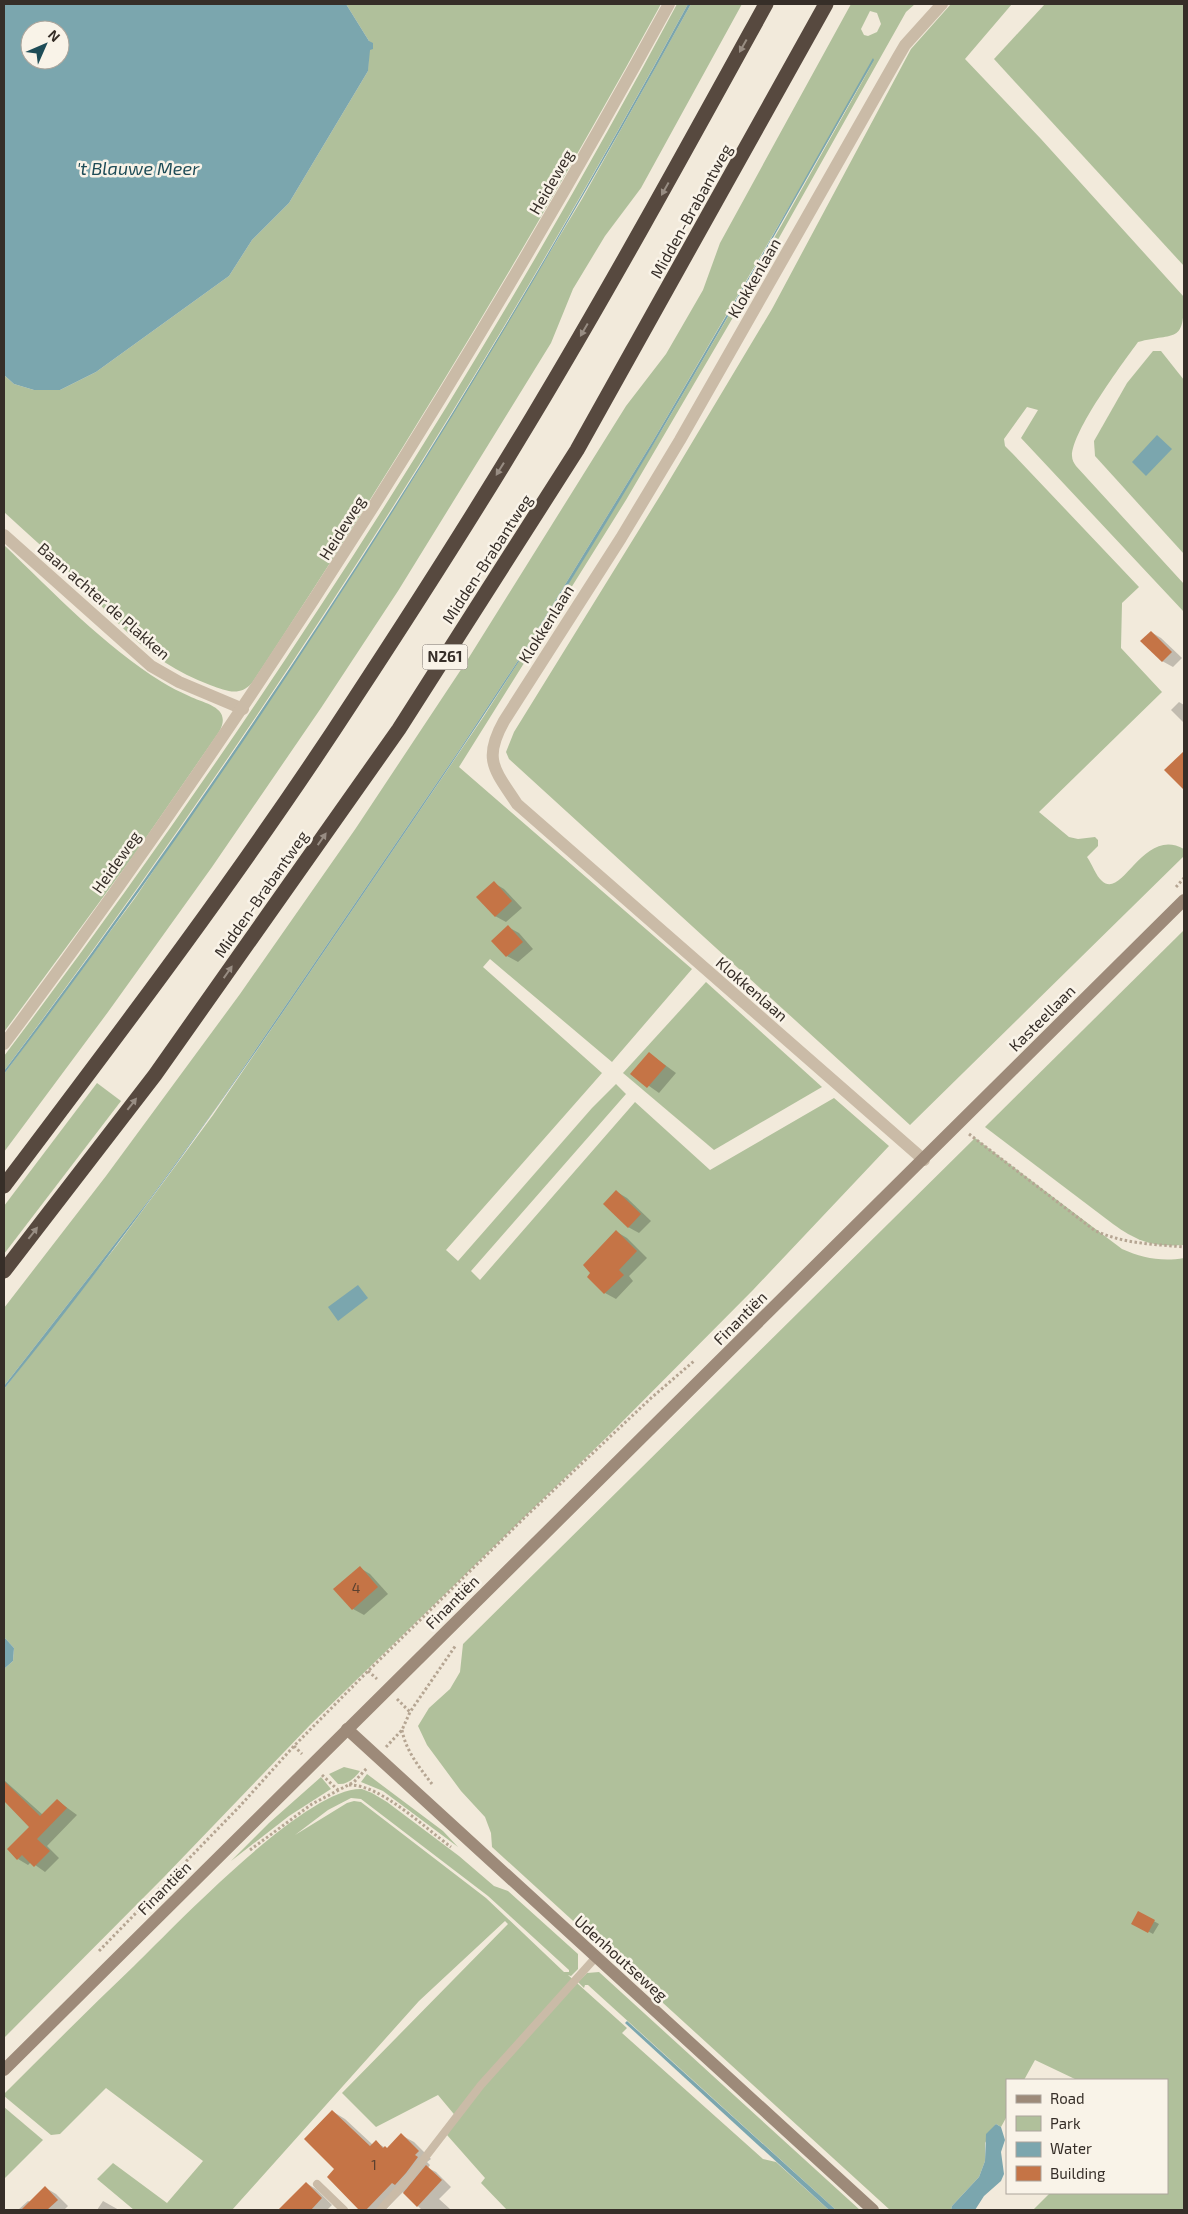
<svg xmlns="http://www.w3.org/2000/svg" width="1188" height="2214" font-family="'Exo 2',sans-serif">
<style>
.green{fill:#b0c09b;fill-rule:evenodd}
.water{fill:#7ba6ae;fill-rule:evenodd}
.shadow{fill:#0003}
.building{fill:#c57446}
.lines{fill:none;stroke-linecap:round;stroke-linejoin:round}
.path{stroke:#b5a592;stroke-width:3;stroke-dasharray:2.5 2.5;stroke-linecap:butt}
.lane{stroke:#cabba7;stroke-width:8}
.street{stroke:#cabba7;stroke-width:12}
.secondary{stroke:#9d8a79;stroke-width:12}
.highway{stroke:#57493f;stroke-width:15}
.oneway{fill:#988d83}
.labels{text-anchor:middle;stroke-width:5;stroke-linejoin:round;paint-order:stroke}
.number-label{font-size:14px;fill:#5a4030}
.shield{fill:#f9f3e8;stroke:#706962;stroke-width:1}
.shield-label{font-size:15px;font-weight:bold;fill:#362e28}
.street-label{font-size:16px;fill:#362e28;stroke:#f9f3e8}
.water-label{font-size:18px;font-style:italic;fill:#1e4c57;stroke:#f9f3e8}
</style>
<rect width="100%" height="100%" fill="#f2eadb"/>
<g class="green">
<path d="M346 4H661C534 236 398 462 252 683 239 697 227 691 210 685 143 660 114 617 66 569 46 549 24 531 4 512V375L14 384 34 390H60L96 372 229 276 252 240 289 203 368 71 369 41Z"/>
<path d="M677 4H688C486 376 258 732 4 1071V1056C255 724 481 371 677 4Z"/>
<polygon points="691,4 742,4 641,188 605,236 573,289 551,343 398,591 321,708 212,867 108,1012 4,1152 4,1074 135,898 336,600 418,471 582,199"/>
<path d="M851 4H915L906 12 766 261 626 500 459 767 692 969 612 1062 490 959 483 967 602 1073 446 1250 458 1261 592 1108 616 1084 626 1094 471 1271 480 1280 635 1102 710 1170 834 1098 889 1146 753 1290 608 1436 311 1724 164 1877 4 2038V1669L13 1661 14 1648 4 1637V1389L117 1245 213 1115 484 716 565 589 666 423 781 226 875 59 653 441 525 650 460 749 216 1108 149 1200 4 1386V1308L106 1176 240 994 356 828 468 659 626 406 666 354 688 316 703 290 720 243ZM870 11 877 13 881 24 877 32 868 36 864 35 861 29Z"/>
<path d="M951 4H1012L965 59 1041 139 1184 297C1184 345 1176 332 1138 342 1122 364 1072 431 1072 456 1072 460 1074 463 1076 466L1184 584V612L1021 438 1038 410 1027 407 1004 439 1005 446 1012 453 1139 587 1122 603 1121 648 1162 692 1039 812 1069 837 1078 839 1095 837 1098 840V846L1087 857C1092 864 1096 876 1102 881 1123 900 1143 826 1184 849V856L910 1125 509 759 506 752 514 732 663 491 772 309 911 49Z"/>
<polygon points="1045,4 1184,4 1184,266 994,59"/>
<polygon points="1153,351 1161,351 1184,380 1184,554 1095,456 1094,441 1127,383"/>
<path d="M4 545C54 593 103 645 162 682 170 687 180 692 189 696 205 704 233 707 219 732L134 855 4 1032Z"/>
<path d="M1184 930V1245C1153 1247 1138 1242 1113 1224L985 1127Z"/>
<polygon points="706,982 822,1087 714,1150 623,1073"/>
<polygon points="97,1083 121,1101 4,1254 4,1206"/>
<path d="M975 1138 1122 1249C1142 1258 1162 1262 1184 1258V2210H1033L1050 2193H1167V2080H1077L1035 2060 1024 2080H1007V2116L1001 2127 996 2124 985 2143V2161L979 2177 952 2206 951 2210H890L492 1847 491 1833 485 1817 461 1791 427 1745 418 1726 429 1708 450 1689 460 1672 463 1644Z"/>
<path d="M344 1767 360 1771C355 1778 347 1785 338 1784L329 1774Z"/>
<polygon points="367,1774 443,1831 458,1847 383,1791 361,1782"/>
<polygon points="321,1777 331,1789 289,1816 231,1861 269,1823"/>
<path d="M362 1789 372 1793 387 1802 459 1856 494 1886 508 1891 578 1954V1969L571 1976 568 1975 627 2028 622 2033 763 2159 776 2162 829 2210H507L481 2183 485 2178 447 2135 458 2119 438 2095 376 2127 342 2093 508 1924 505 1921 419 2001 232 2210H134L97 2179 113 2163 167 2203 203 2161 106 2088 60 2134 51 2135 4 2096V2094C47 2051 90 2008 134 1966 175 1926 307 1786 362 1789ZM351 1798 361 1799 488 1896 569 1970V1972H564L486 1898 361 1802 354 1801 347 1803 295 1835 328 1810Z"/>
<polygon points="599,1972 860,2210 836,2210 588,1985 585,1985 584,1988 578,1982 587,1973"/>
<polygon points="4,2107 43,2140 4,2179"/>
</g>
<g class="water">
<path d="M4 4H346L369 41 373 43V49L370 50 368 71 289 203 252 240 229 276 96 372 60 390H34L14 384 4 375ZM30 30H60V60H30Z"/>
<path d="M688 4H691C486 375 262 737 4 1074V1071C259 734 487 376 688 4Z"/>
<path d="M873 58 874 60C774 236 675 413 568 585 483 720 392 851 302 984 208 1123 110 1259 4 1389V1386L149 1200 216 1108 460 749 525 650 653 441 760 258Z"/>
<polygon points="1157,435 1172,449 1146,476 1132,462"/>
<polygon points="358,1285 368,1298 338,1321 328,1307"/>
<polygon points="4,1637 14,1648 13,1661 4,1669"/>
<polygon points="627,2021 836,2210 829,2210 625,2023"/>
<polygon points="996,2124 1001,2127 1005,2140 1001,2152 1004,2174 1001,2181 984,2196 975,2210 951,2210 952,2206 979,2177 985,2161 986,2134"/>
</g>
<g class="shadow">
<polygon points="1151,632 1161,638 1182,658 1173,667 1162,661"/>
<polygon points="1179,702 1184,705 1184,723 1171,710"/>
<polygon points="494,883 504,889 522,908 506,922 495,916"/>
<polygon points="508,927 519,933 533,949 518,962 507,956 493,941"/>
<polygon points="650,1054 676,1073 659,1093 632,1074"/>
<polygon points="617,1192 627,1198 651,1221 639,1233 628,1227"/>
<polygon points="617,1232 627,1238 647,1258 629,1276 633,1281 616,1299 605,1293"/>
<polygon points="360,1568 370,1574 388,1594 364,1615 353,1609 335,1589"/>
<polygon points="4,1780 43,1815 58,1801 77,1815 47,1846 59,1858 45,1872 31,1862 28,1865 18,1859 31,1827 4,1800"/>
<polygon points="1139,1913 1159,1924 1153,1934 1133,1923"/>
<polygon points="332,2111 345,2119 373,2145 376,2142 387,2149 401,2135 414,2142 431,2159 427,2162 430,2165 428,2168 436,2172 451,2187 439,2199 450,2209 422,2210 403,2192 385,2210 361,2210 329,2177 336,2169"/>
<polygon points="306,2183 316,2189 332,2205 327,2210 297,2210 288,2201"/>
<polygon points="46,2188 56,2194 68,2206 64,2210 18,2210 28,2201 31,2202"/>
<polygon points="103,2201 119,2210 97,2210"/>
</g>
<g class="building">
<polygon points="1151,631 1172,652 1162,662 1140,641"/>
<polygon points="1184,751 1184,790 1164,770"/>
<polygon points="494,881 512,901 495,917 476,897"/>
<polygon points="508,925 523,942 506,957 491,941"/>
<polygon points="649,1052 666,1066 647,1088 630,1074"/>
<polygon points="616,1190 641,1214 628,1228 603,1204"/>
<polygon points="616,1230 637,1251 619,1270 624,1275 604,1294 587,1277 590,1273 583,1265"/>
<polygon points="360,1566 378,1587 352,1610 333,1589"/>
<polygon points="4,1781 40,1816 57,1799 67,1808 37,1839 50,1851 34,1867 22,1855 17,1860 7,1849 29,1827 4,1801"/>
<polygon points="1138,1911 1155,1920 1148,1933 1131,1924"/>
<polygon points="332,2110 370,2146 376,2140 383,2148 385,2146 387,2148 401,2133 419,2151 415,2155 418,2157 406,2173 395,2185 392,2183 366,2210 359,2210 327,2177 334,2169 304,2139"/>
<polygon points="426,2165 442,2180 417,2207 403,2193"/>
<polygon points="306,2182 322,2198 311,2210 278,2210"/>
<polygon points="45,2186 58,2200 47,2210 21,2210"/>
</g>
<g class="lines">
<g class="path">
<polyline points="1176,887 1184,878"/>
<path d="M969 1134 1094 1230C1123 1244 1153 1244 1184 1247"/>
<polyline points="368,1671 377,1679"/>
<polyline points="397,1699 410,1712"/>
<path d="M402 1730C406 1751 419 1767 432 1784"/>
<polyline points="294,1746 302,1754"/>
<polyline points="386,1747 402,1730 410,1712 456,1645"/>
<polyline points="322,1775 338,1790"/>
<path d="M349 1785C380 1784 425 1828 451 1847"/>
<polyline points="250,1850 312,1804 354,1782 367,1768"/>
<polyline points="99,1951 240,1806 294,1746 368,1671 522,1520 650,1399 694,1361"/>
</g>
<g class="lane">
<polyline points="317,2184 344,2210"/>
<polyline points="380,2210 410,2177 481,2085 596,1957"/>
</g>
<g class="street">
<polyline points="4,535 151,666 179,682 243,709"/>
<path d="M4 1044C251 713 471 366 669 4"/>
<path d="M924 1160 517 804C495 770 482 760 504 721L621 538 680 440 898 57 905 45 942 4"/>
</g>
<g class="secondary">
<polyline points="347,1729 873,2210"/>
<polyline points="4,2070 1184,900"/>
</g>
<g class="highway">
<path d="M4 1186C125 1026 246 866 355 698 416 605 476 511 533 416 614 281 690 142 766 4"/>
<polyline points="4,1271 155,1075 399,729 577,450 826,4"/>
</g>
</g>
<defs><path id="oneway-solid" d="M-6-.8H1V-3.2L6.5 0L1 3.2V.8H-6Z" transform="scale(1.25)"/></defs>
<g class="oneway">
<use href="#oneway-solid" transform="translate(743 46) rotate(119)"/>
<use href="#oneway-solid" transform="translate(665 189) rotate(119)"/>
<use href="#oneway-solid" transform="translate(584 330) rotate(120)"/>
<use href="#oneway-solid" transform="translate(500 469) rotate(122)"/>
<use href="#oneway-solid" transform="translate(322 839) rotate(-55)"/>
<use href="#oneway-solid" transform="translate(228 972) rotate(-55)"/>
<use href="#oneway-solid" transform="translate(132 1104) rotate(-52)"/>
<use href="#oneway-solid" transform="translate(33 1233) rotate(-52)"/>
</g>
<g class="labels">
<g class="number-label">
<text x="356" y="1593">4</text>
<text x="374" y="2170">1</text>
</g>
<rect class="shield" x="422.5" y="644.5" width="45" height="25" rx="4"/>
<g class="shield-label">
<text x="445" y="662">N261</text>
</g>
<g class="street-label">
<text transform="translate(551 182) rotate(-60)" y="6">Heideweg</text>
<text transform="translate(691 211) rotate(-61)" y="6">Midden-Brabantweg</text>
<text transform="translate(754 278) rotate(-60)" y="6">Klokkenlaan</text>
<text transform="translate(342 528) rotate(-58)" y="6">Heideweg</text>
<text transform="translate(487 559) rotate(-57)" y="6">Midden-Brabantweg</text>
<text transform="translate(104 601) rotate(41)" y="6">Baan achter de Plakken</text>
<text transform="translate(546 624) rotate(-58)" y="6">Klokkenlaan</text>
<text transform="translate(116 862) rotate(-55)" y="6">Heideweg</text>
<text transform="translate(261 894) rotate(-55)" y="6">Midden-Brabantweg</text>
<text transform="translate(752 989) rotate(41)" y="6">Klokkenlaan</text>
<text transform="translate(1042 1018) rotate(-45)" y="6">Kasteellaan</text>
<text transform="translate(740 1318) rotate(-45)" y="6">Finantiën</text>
<text transform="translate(452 1602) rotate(-45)" y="6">Finantiën</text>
<text transform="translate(164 1888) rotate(-45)" y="6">Finantiën</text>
<text transform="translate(621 1958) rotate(42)" y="6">Udenhoutseweg</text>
</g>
<g class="water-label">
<text x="138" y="175">'t Blauwe Meer</text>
</g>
</g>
<rect width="1188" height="2214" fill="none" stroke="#362e28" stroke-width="10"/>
<rect x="1006" y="2079" width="162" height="115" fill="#f9f3e8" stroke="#aba49b"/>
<rect x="1016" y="2095" width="25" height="8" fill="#9d8a79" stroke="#aba49b"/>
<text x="1050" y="2104" font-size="15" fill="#362e28">Road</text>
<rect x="1016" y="2116" width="25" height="15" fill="#b0c09b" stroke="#aba49b"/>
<text x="1050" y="2129" font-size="15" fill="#362e28">Park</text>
<rect x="1016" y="2142" width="25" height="15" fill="#7ba6ae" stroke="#aba49b"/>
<text x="1050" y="2154" font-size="15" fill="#362e28">Water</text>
<rect x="1016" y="2166" width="25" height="15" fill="#c57446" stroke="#aba49b"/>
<text x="1050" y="2179" font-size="15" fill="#362e28">Building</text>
<g transform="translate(45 45) rotate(45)"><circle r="24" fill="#f9f3e8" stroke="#aba49b"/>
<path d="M0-4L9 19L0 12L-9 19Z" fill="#1e4c57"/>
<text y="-8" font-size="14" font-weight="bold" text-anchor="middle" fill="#362e28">N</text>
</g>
</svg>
